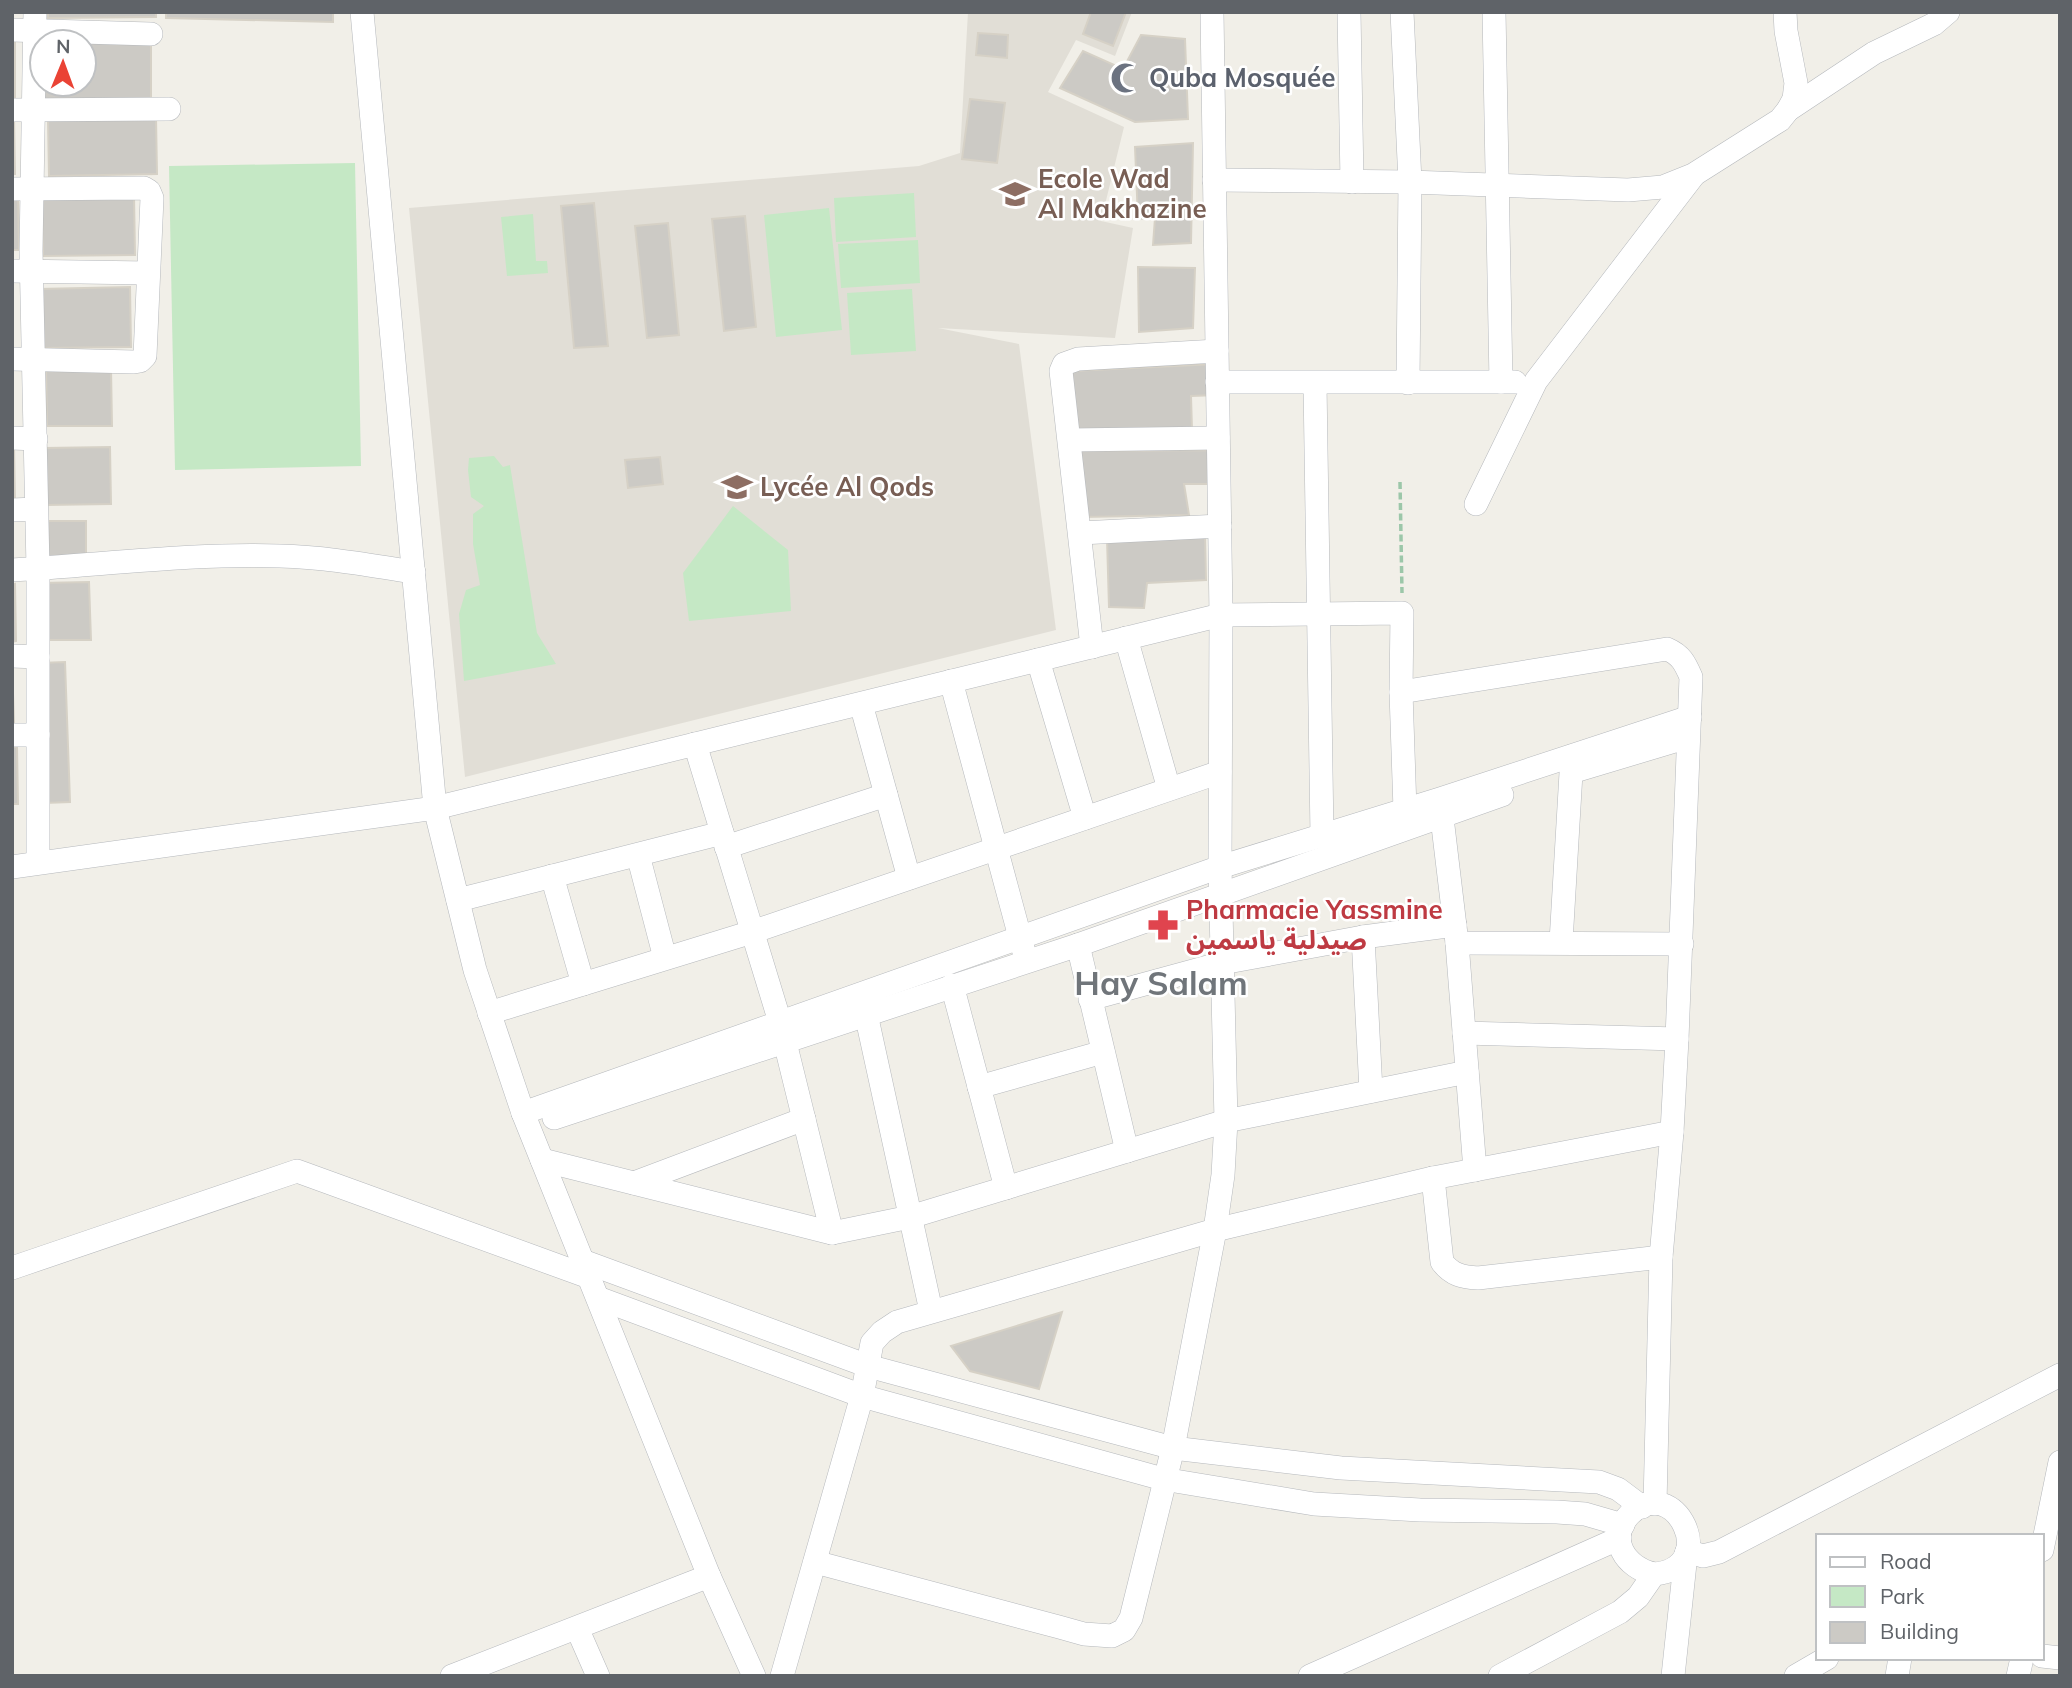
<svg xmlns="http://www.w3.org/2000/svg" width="2072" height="1688" font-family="Mulish,'Noto Sans Arabic',sans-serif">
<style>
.education{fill:#e1ded6}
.green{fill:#c5e8c5}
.building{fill:#cccac5;stroke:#d6d1c6;stroke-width:2}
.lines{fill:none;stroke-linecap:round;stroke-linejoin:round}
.minor-casing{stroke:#b5b8bc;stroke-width:24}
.path{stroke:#9cc7a9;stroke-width:3.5;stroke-dasharray:7 3.5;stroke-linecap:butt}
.minor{stroke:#fff;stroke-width:23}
.labels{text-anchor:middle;stroke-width:5;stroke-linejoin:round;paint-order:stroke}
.worship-label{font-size:26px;font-weight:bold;fill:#5b616d;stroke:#fff;text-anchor:start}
.education-label{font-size:26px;font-weight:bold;fill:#785e54;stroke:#fff;text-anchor:start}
.health-label{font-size:26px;font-weight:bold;fill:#be3a42;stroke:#fff;text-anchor:start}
.district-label{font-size:33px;font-weight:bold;fill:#70757a;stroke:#fff}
</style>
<rect width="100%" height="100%" fill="#f1efe8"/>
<polygon class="education" points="968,12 1132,12 1115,56 1076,40 1048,92 1124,127 1101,221 1133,228 1115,338 938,328 1019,344 1056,630 465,777 409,208 919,166 960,153"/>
<g class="green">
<polygon points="355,163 361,466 175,470 169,166"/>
<polygon points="914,193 916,237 836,242 834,198"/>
<polygon points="829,208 842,330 776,337 764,215"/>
<polygon points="533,214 536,261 547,261 548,273 507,276 501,217"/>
<polygon points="918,240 920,283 841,288 838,244"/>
<polygon points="912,289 916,351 851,355 847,293"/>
<polygon points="494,456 503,467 510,465 537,633 556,664 464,681 459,614 466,590 480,585 473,544 473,514 484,506 471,497 468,470 469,458"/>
<polygon points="733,506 788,550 791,611 689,621 683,573"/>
</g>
<g class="building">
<polygon points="48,12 156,12 156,17 48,18"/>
<polygon points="166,12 333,12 333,22 166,18"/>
<polygon points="1091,12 1126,12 1113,46 1083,34"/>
<polygon points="978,33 1008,35 1007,58 976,55"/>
<polygon points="1141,35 1185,39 1188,119 1135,122 1060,88 1083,51 1123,69"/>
<rect x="12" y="41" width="3" height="57"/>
<polygon points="151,42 151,99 44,101 44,84 84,84 84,43"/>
<polygon points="970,99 1005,103 997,163 962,159"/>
<polygon points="12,117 14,117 15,174 12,174"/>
<polygon points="156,117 157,174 49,176 48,119"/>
<polygon points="1193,143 1191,243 1153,245 1155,218 1138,219 1135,147"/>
<polygon points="12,193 18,193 19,250 12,250"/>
<polygon points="134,195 135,255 43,256 42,197"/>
<polygon points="594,203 608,346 574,348 561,206"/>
<polygon points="745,216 756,327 724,331 712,219"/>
<polygon points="668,223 679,335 647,338 635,226"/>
<polygon points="1138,267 1195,268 1193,328 1139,332"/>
<polygon points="130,287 131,347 39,348 38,289"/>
<polygon points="1216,364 1217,395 1191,396 1192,430 1075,435 1072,371"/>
<polygon points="111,368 112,426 47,426 46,369"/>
<polygon points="12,446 14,446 15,502 12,502"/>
<polygon points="110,447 111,504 46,505 45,448"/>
<polygon points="1216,450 1217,484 1184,484 1189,515 1082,517 1078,451"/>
<polygon points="660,457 663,484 628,488 625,460"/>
<rect x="41" y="521" width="45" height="38"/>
<polygon points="1205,535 1206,580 1147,583 1144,608 1109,607 1107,538"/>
<polygon points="89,582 91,640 42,640 41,583"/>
<polygon points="15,584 16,641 12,642 12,585"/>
<polygon points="65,662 70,802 45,803 40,663"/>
<polygon points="12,665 14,722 12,722"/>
<polygon points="12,747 17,747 18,804 12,804"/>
<polygon points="1062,1312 1039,1389 970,1371 951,1346"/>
</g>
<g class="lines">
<g class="minor-casing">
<g id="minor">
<polyline points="35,12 31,251 38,568 38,861"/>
<polyline points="362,12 435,808 475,970 523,1113 709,1576 754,1676"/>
<polyline points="1349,12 1352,182"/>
<polyline points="1402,12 1410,182 1408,383"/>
<polyline points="1494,12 1501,382"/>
<polyline points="12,30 151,34"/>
<polyline points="12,110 169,109"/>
<polyline points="1788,110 1874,53 1934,24 1948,12"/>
<polyline points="1214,180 1410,182 1628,190 1663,187 1693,175 1780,120 1788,110 1794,99 1796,83 1786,31 1785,12"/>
<polyline points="12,189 144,188 149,191 152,198 145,356 140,361 134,362 12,359"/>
<polyline points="12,271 148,273"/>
<polyline points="1217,382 1515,382"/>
<polyline points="1315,384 1322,835"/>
<polyline points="12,438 36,439"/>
<polyline points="1070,440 1218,438"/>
<polyline points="1476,504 1536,381 1693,176"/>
<polyline points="12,510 36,509"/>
<polyline points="1080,533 1220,526"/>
<path d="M12 570C102 565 191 553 280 556 325 557 369 565 414 572"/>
<polyline points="1126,638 1169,789"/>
<polyline points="1092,647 1061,371 1064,364 1078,359 1217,351"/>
<polyline points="12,656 38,657"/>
<polyline points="1038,660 1085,818"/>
<polyline points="951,681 1024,952"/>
<path d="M1401 692 1667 649C1681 655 1685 663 1691 677L1677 1039 1672 1132 1661 1257 1655 1504"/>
<polyline points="861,704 909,878"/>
<polyline points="12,735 38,735"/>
<polyline points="695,744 780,1022 832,1233"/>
<polyline points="1578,770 1688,737"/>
<polyline points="1440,801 1457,943 1682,944"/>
<polyline points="726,847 886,795"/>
<polyline points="638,855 665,958"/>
<polyline points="12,867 435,808 1221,615 1402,613 1401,692 1405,810"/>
<polyline points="552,876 583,984"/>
<polyline points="458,900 722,833"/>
<polyline points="1363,937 1371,1091"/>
<polyline points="1561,942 1572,756"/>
<polyline points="1457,943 1475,1170"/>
<polyline points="1078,945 1127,1151"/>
<polyline points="952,985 1006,1188"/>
<polyline points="1090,999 1222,963 1363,937 1455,925"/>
<polyline points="489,1013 752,932 1220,772"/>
<polyline points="866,1014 931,1311"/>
<polyline points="1464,1033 1677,1039"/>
<polyline points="979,1087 1103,1052"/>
<polyline points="523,1113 1220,867 1440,799 1690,717"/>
<polyline points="554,1118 1078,945 1502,795"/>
<polyline points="542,1160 832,1233 910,1217 1226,1121 1467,1072"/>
<path d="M1433 1178 1442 1262C1452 1275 1462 1277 1478 1278L1661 1257"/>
<polyline points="634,1183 804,1119"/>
<polyline points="580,1260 868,1366 1173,1448 1341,1468 1599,1482 1618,1489 1642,1507"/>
<polyline points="12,1268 297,1171 589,1277"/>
<polyline points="598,1298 862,1396 1163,1479 1314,1504 1420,1510 1557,1512 1585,1514 1623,1525"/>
<polyline points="2042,1550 2060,1462"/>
<polyline points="1687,1551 1703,1556 1719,1552 2060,1375"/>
<polyline points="815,1562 1059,1627 1084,1634 1112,1636 1124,1630 1131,1618 1173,1448 1215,1230 1223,1175 1226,1121 1220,867 1221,615 1212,12"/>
<polyline points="577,1628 598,1676"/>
<polyline points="2042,1656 2060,1658"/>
<polyline points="452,1676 709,1576"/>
<polyline points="782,1676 862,1396 872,1343 882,1332 897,1322 1215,1230 1433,1178 1672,1132"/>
<polyline points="1310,1676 1620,1538"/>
<path d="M1500 1676 1620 1612 1638 1597 1654 1574C1723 1568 1674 1471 1630 1514 1606 1539 1626 1568 1654 1574"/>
<polyline points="1673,1676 1686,1554"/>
<polyline points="1796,1676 1827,1658"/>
<polyline points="1897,1676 1900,1658"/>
<polyline points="2018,1676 2022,1658"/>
</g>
</g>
<polyline class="path" points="1400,482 1402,593"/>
<use href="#minor" class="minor"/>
</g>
<defs>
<g id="mosque-bare" transform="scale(2.415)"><path d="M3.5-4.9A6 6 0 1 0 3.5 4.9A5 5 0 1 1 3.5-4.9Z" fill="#6b7280" stroke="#fff" stroke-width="2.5" paint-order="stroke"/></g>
<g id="school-bare" transform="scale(2.415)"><path d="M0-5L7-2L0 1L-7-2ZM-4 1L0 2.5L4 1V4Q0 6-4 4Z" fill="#8d6e63" stroke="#fff" stroke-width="2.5" paint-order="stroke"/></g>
<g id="pharmacy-bare" transform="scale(2.415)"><path d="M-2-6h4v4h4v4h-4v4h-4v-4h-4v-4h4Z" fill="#e0444e" stroke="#fff" stroke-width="2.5" paint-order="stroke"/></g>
</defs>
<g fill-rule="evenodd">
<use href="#mosque-bare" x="1126" y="78"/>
<use href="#school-bare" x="1015" y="194"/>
<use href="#school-bare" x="737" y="487"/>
<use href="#pharmacy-bare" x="1163" y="925"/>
</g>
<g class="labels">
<g class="worship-label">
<text x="1149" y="87">Quba Mosquée</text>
</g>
<g class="education-label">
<text x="1038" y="188">Ecole Wad<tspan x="1038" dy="30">Al Makhazine</tspan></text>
<text x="760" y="496">Lycée Al Qods</text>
</g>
<g class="health-label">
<text x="1186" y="919">Pharmacie Yassmine<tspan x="1186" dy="30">صيدلية ياسمين</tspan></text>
</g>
<g class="district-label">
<text x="1161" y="995">Hay Salam</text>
</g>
</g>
<rect width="2072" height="1688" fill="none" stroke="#5f6368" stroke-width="28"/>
<rect x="1816" y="1534" width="228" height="126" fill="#ffffff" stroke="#bfc1c3" stroke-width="2"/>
<rect x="1830" y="1557" width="35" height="10" fill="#ffffff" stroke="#bfc1c3" stroke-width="2"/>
<text x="1880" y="1569" font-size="21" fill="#5f6368">Road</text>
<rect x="1830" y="1586" width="35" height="21" fill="#c5e8c5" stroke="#bfc1c3" stroke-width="2"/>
<text x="1880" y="1604" font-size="21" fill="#5f6368">Park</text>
<rect x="1830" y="1622" width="35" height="21" fill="#cccac5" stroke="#bfc1c3" stroke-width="2"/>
<text x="1880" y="1639" font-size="21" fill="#5f6368">Building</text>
<g transform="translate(63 63) rotate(1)"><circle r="33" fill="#ffffff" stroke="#bfc1c3" stroke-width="2"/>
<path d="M0-5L12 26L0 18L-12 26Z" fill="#ea4335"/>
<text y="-10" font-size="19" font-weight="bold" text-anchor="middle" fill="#5f6368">N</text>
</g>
</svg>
